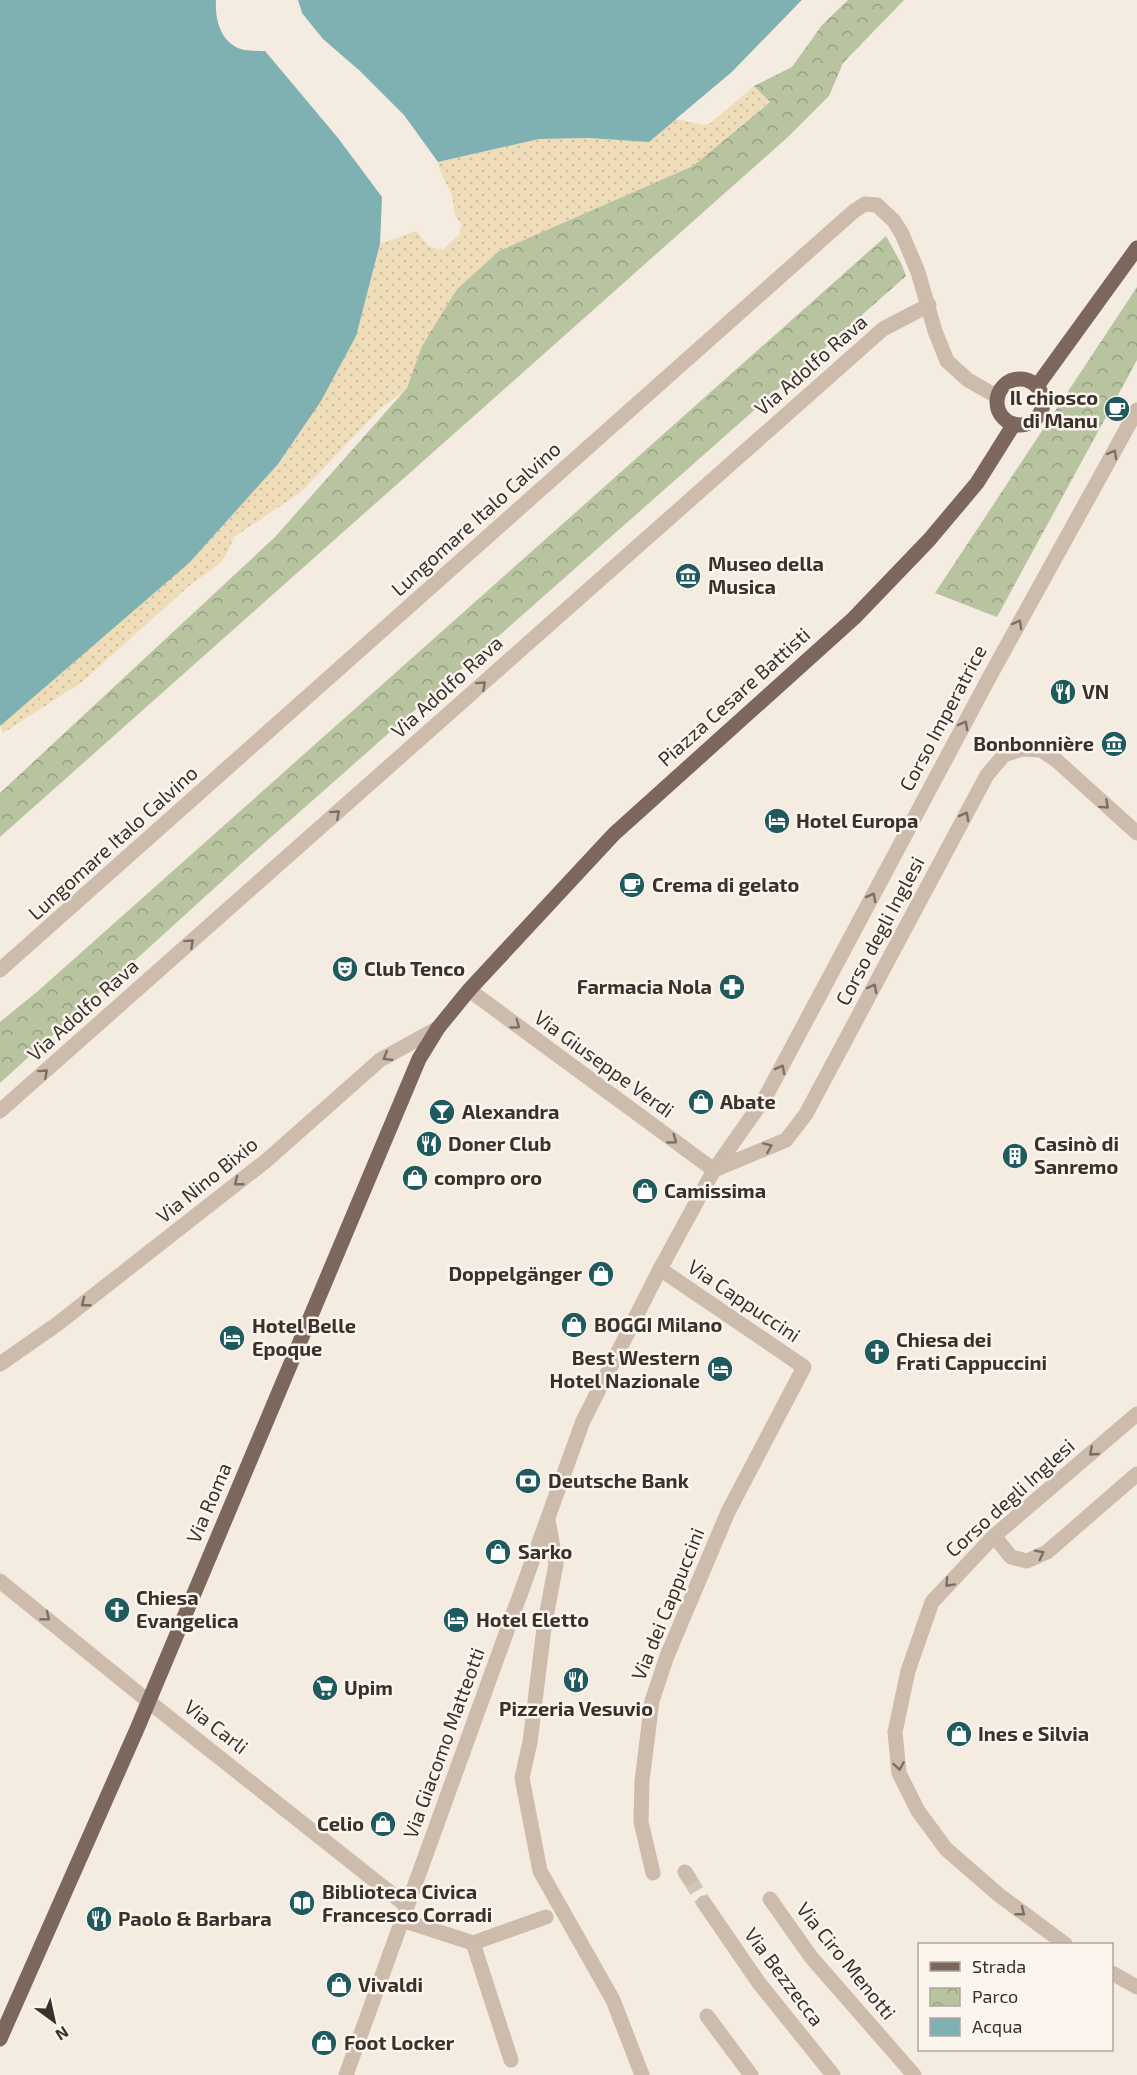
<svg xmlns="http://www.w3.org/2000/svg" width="1137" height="2075" font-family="'Exo 2',sans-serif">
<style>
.sand{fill:url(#sand-dots)}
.park{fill:url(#park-crowns)}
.water{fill:#7fb0b2}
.pier{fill:#f4ebe1}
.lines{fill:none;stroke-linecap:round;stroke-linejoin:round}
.pedestrian-tunnel{stroke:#cfc6bd;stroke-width:15;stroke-dasharray:15 8;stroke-linecap:butt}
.pedestrian{stroke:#cdbbac;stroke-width:15}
.minor{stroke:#cdbbac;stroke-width:15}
.primary{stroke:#7d675c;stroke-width:15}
.oneway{stroke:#7d6f65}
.labels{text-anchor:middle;stroke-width:5;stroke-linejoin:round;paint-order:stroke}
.street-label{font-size:20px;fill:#3b302b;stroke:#fbf5ee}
.poi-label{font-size:20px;font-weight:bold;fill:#3b302b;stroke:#fbf5ee;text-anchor:start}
</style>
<defs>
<pattern id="sand-dots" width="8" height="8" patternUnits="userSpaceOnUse" patternTransform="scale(1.5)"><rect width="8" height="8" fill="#efdcb8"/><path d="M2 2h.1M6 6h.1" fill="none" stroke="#cebd9e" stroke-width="1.8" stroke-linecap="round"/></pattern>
<pattern id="park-crowns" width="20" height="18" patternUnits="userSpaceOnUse" patternTransform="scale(1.5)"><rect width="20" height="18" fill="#b8c4a0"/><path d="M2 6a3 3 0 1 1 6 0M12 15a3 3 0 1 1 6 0" fill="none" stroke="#97a083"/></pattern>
</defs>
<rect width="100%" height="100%" fill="#f4ebe1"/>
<path class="sand" d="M754 86 770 101 693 166 499 251 457 289 422 346 408 388 380 409 301 492 234 537 225 557 218 565 190 585 82 682 3 733 0 726 50 682 368 292 380 244 416 231 430 247 442 250 459 235 462 224C450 212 456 208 451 193 447 182 440 176 438 162L539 139 589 138 649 142 676 119 703 125 711 123Z"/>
<g class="park">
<polygon points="848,0 904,0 843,63 829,96 789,136 0,837 0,793 275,537 407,388 422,346 457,289 499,251 693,166 770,102 754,86 792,67 822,25"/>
<polygon points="886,236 901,263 906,276 252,854 0,1083 0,1022 38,991"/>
<polygon points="1137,287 1137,360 997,617 935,593"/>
</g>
<g class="water">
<path d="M0 0H216C215 17 219 38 236 47 243 51 256 51 265 51L338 138 382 197 380 244 356 336 321 401 278 464 189 563 0 726Z"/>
<polygon points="298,0 802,0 732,72 649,142 589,138 539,139 438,162 404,115 360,71 323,39 302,13"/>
</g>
<polygon class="pier" points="802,0 805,0 734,74 679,120 676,119 732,72"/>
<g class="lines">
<polyline class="pedestrian-tunnel" points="689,1878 704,1903"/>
<g class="pedestrian">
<polyline points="548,1520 556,1564 544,1628 530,1742 522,1778 540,1871 613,2000 642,2075"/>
<polyline points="148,1701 407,1906"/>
<polyline points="685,1872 689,1878"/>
<polyline points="653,1873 641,1822 642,1781 652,1701 667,1656 728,1512 804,1367 660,1269"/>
<polyline points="770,1899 811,1957 914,2075"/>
<polyline points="704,1903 759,1983 833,2075"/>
<polyline points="402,1920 473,1943 546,1917"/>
<polyline points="473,1943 511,2060"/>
<polyline points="707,2016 751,2075"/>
<polyline points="346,2075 583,1421 660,1269 714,1170"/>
</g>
<g class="minor">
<polyline points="0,970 854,211 865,204 877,205 894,221 902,234 918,272 935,331 947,361 968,380 998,397"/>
<polyline points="469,990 714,1170"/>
<polyline points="0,1111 883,329 929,305"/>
<polyline points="714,1170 766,1096 990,676 1137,410"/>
<polyline points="714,1170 786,1140 806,1114 987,775 1004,755 1022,749 1041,750 1056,760 1137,833"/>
<polyline points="0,1364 56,1325 267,1160 380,1060 438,1028"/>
<polyline points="994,1536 1011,1557 1027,1561 1047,1552 1137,1474"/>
<polyline points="0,1581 148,1701"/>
<polyline points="1065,1944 999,1895 946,1849 918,1811 899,1773 895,1732 908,1671 932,1602 994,1536 1137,1414"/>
<polyline points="1112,1973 1137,1987"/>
</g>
<g class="primary">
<circle cx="1020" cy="402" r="23"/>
<polyline points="1037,386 1137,248"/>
<polyline points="0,2039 137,1729 419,1059 438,1028 469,990 614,834 854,618 929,540 977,483 1014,424"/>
</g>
</g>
<defs><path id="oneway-chevron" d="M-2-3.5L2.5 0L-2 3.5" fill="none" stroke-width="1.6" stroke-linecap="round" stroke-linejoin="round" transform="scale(1.5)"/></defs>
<g class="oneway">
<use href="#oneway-chevron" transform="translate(1113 454) rotate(-61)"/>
<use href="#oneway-chevron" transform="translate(1018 624) rotate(-61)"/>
<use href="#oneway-chevron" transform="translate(482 685) rotate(-42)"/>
<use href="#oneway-chevron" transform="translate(964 725) rotate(-62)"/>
<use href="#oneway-chevron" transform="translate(1105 805) rotate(42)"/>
<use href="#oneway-chevron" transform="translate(336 814) rotate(-42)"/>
<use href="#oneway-chevron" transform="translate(965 816) rotate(-62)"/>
<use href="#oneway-chevron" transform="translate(872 897) rotate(-62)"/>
<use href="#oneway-chevron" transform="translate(190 943) rotate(-42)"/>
<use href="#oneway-chevron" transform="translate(873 988) rotate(-62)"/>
<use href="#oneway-chevron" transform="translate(516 1025) rotate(36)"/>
<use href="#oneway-chevron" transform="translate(387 1057) rotate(149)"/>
<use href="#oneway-chevron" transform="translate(781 1069) rotate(-62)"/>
<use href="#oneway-chevron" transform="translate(44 1073) rotate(-42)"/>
<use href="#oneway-chevron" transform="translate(673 1140) rotate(36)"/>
<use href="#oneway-chevron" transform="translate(768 1147) rotate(-23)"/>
<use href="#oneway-chevron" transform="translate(238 1182) rotate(142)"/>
<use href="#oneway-chevron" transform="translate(85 1303) rotate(142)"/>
<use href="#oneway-chevron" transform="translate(1093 1452) rotate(139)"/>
<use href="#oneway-chevron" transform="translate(1040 1554) rotate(-27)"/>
<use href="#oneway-chevron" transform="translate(949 1583) rotate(133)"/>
<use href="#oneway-chevron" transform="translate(46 1617) rotate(39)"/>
<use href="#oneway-chevron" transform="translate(899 1766) rotate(81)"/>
<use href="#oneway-chevron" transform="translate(1021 1912) rotate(38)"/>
</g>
<defs>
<g id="cafe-disc" transform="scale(1.35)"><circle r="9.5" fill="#1f5a5e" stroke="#fbf5ee"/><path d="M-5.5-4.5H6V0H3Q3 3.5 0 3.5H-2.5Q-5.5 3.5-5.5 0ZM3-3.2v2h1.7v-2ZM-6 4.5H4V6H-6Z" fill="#fff"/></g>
<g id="museum-disc" transform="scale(1.35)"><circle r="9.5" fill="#1f5a5e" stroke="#fbf5ee"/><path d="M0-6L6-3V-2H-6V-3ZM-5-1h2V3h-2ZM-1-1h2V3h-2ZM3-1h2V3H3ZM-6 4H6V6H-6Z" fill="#fff"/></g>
<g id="restaurant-disc" transform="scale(1.35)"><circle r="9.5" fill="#1f5a5e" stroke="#fbf5ee"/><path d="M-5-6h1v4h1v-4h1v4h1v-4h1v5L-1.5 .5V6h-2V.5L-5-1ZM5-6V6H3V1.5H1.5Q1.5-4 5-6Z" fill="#fff"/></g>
<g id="hotel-disc" transform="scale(1.35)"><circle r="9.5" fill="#1f5a5e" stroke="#fbf5ee"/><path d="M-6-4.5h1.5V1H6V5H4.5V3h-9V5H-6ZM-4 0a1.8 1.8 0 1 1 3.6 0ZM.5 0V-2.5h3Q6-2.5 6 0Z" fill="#fff"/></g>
<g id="theatre-disc" transform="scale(1.35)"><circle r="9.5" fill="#1f5a5e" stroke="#fbf5ee"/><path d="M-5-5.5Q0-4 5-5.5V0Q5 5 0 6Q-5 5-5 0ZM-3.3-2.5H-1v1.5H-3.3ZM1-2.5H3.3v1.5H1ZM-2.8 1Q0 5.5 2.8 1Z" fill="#fff"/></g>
<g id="pharmacy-disc" transform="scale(1.35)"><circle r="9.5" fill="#1f5a5e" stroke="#fbf5ee"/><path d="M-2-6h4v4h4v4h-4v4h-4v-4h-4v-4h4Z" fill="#fff"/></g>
<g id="shop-disc" transform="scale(1.35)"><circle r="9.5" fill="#1f5a5e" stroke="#fbf5ee"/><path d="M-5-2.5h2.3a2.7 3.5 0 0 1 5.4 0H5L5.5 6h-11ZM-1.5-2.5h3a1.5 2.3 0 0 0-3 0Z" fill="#fff"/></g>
<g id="bar-disc" transform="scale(1.35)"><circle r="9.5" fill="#1f5a5e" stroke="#fbf5ee"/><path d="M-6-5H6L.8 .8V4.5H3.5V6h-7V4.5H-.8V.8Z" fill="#fff"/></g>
<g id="building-disc" transform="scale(1.35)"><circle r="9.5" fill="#1f5a5e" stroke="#fbf5ee"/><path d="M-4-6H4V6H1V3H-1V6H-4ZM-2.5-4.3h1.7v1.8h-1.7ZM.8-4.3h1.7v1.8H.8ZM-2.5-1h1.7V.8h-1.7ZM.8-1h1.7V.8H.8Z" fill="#fff"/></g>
<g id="church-disc" transform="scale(1.35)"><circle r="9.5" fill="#1f5a5e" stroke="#fbf5ee"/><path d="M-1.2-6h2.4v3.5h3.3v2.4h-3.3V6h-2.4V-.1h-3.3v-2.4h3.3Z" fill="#fff"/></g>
<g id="bank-disc" transform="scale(1.35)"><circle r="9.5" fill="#1f5a5e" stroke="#fbf5ee"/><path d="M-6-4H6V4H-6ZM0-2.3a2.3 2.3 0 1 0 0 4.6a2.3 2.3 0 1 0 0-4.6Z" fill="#fff"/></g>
<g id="supermarket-disc" transform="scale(1.35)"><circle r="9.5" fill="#1f5a5e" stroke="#fbf5ee"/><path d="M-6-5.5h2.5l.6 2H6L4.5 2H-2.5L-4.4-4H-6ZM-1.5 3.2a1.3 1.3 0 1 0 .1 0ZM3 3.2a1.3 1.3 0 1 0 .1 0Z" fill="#fff"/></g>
<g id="library-disc" transform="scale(1.35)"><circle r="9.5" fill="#1f5a5e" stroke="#fbf5ee"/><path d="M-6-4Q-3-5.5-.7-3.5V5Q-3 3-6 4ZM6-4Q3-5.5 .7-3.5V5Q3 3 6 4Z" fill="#fff"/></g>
</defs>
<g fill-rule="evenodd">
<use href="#cafe-disc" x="1117" y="409"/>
<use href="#museum-disc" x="688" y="576"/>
<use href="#restaurant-disc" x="1063" y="692"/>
<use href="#museum-disc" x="1114" y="744"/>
<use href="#hotel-disc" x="777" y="821"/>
<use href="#cafe-disc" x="632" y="885"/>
<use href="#theatre-disc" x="345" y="969"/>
<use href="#pharmacy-disc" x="732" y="987"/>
<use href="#shop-disc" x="701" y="1102"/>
<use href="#bar-disc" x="442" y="1112"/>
<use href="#restaurant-disc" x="429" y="1144"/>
<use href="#building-disc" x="1015" y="1156"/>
<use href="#shop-disc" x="415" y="1178"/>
<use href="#shop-disc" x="645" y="1191"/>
<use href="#shop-disc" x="601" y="1274"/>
<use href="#shop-disc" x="574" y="1325"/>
<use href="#hotel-disc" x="232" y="1338"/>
<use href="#church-disc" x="877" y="1352"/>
<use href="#hotel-disc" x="720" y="1369"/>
<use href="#bank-disc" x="528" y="1481"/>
<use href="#shop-disc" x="498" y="1552"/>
<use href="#church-disc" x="117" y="1610"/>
<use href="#hotel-disc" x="456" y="1620"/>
<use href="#restaurant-disc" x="576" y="1680"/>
<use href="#supermarket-disc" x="325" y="1688"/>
<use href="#shop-disc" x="959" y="1734"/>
<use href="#shop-disc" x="383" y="1824"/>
<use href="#library-disc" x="302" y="1903"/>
<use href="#restaurant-disc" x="99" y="1919"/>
<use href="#shop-disc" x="339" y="1985"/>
<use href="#shop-disc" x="324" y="2043"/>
</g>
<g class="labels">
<g class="street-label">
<text transform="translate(811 365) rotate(-41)" y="7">Via Adolfo Rava</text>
<text transform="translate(476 519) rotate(-42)" y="7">Lungomare Italo Calvino</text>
<text transform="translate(447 687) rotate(-42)" y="7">Via Adolfo Rava</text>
<text transform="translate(734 697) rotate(-42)" y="7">Piazza Cesare Battisti</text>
<text transform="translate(943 718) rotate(-62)" y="7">Corso Imperatrice</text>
<text transform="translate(113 843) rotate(-42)" y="7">Lungomare Italo Calvino</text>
<text transform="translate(880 931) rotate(-62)" y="7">Corso degli Inglesi</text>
<text transform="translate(83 1010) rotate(-42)" y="7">Via Adolfo Rava</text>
<text transform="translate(604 1064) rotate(36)" y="7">Via Giuseppe Verdi</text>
<text transform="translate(207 1180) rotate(-39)" y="7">Via Nino Bixio</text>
<text transform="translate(744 1301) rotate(34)" y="7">Via Cappuccini</text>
<text transform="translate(1010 1498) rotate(-42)" y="7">Corso degli Inglesi</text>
<text transform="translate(209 1503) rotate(-67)" y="7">Via Roma</text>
<text transform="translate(668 1604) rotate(-68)" y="7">Via dei Cappuccini</text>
<text transform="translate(216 1727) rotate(38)" y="7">Via Carli</text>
<text transform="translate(444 1743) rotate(-70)" y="7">Via Giacomo Matteotti</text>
<text transform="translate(846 1961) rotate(51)" y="7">Via Ciro Menotti</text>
<text transform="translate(784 1977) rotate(53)" y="7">Via Bezzecca</text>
</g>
<g class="poi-label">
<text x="1098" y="405" text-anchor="end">Il chiosco<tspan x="1098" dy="23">di Manu</tspan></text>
<text x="708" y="571">Museo della<tspan x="708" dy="23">Musica</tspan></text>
<text x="1082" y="699">VN</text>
<text x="1094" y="751" text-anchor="end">Bonbonnière</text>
<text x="796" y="828">Hotel Europa</text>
<text x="652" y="892">Crema di gelato</text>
<text x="364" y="976">Club Tenco</text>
<text x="712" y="994" text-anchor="end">Farmacia Nola</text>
<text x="720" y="1109">Abate</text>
<text x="462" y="1119">Alexandra</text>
<text x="448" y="1151">Doner Club</text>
<text x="1034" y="1151">Casinò di<tspan x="1034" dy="23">Sanremo</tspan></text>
<text x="434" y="1185">compro oro</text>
<text x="664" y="1198">Camissima</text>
<text x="582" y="1281" text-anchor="end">Doppelgänger</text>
<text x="594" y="1332">BOGGI Milano</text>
<text x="252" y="1333">Hotel Belle<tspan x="252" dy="23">Epoque</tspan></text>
<text x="896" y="1347">Chiesa dei<tspan x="896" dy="23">Frati Cappuccini</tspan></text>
<text x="700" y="1365" text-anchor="end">Best Western<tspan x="700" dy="23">Hotel Nazionale</tspan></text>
<text x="548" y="1488">Deutsche Bank</text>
<text x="518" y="1559">Sarko</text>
<text x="136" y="1605">Chiesa<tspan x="136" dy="23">Evangelica</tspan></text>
<text x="476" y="1627">Hotel Eletto</text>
<text x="344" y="1695">Upim</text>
<text x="576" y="1716" text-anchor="middle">Pizzeria Vesuvio</text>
<text x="978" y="1741">Ines e Silvia</text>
<text x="364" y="1831" text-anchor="end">Celio</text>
<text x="322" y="1899">Biblioteca Civica<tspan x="322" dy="23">Francesco Corradi</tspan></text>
<text x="118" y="1926">Paolo &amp; Barbara</text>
<text x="358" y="1992">Vivaldi</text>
<text x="344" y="2050">Foot Locker</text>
</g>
</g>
<rect x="918" y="1943" width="195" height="108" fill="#fbf5ee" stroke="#aea6a0" stroke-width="1.5"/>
<rect x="930" y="1962" width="30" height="9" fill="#7d675c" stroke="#aea6a0" stroke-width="1.5"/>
<text x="972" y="1973" font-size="18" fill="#3b302b">Strada</text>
<rect x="930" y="1988" width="30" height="18" fill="url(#park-crowns)" stroke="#aea6a0" stroke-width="1.5"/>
<text x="972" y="2003" font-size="18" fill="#3b302b">Parco</text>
<rect x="930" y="2018" width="30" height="18" fill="#7fb0b2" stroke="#aea6a0" stroke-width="1.5"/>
<text x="972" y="2033" font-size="18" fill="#3b302b">Acqua</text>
<g transform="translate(54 2021) rotate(147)" stroke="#fbf5ee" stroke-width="4.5" paint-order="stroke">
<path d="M0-4.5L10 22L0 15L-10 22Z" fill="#3b302b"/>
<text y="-9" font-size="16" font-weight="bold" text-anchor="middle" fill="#3b302b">N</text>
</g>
</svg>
